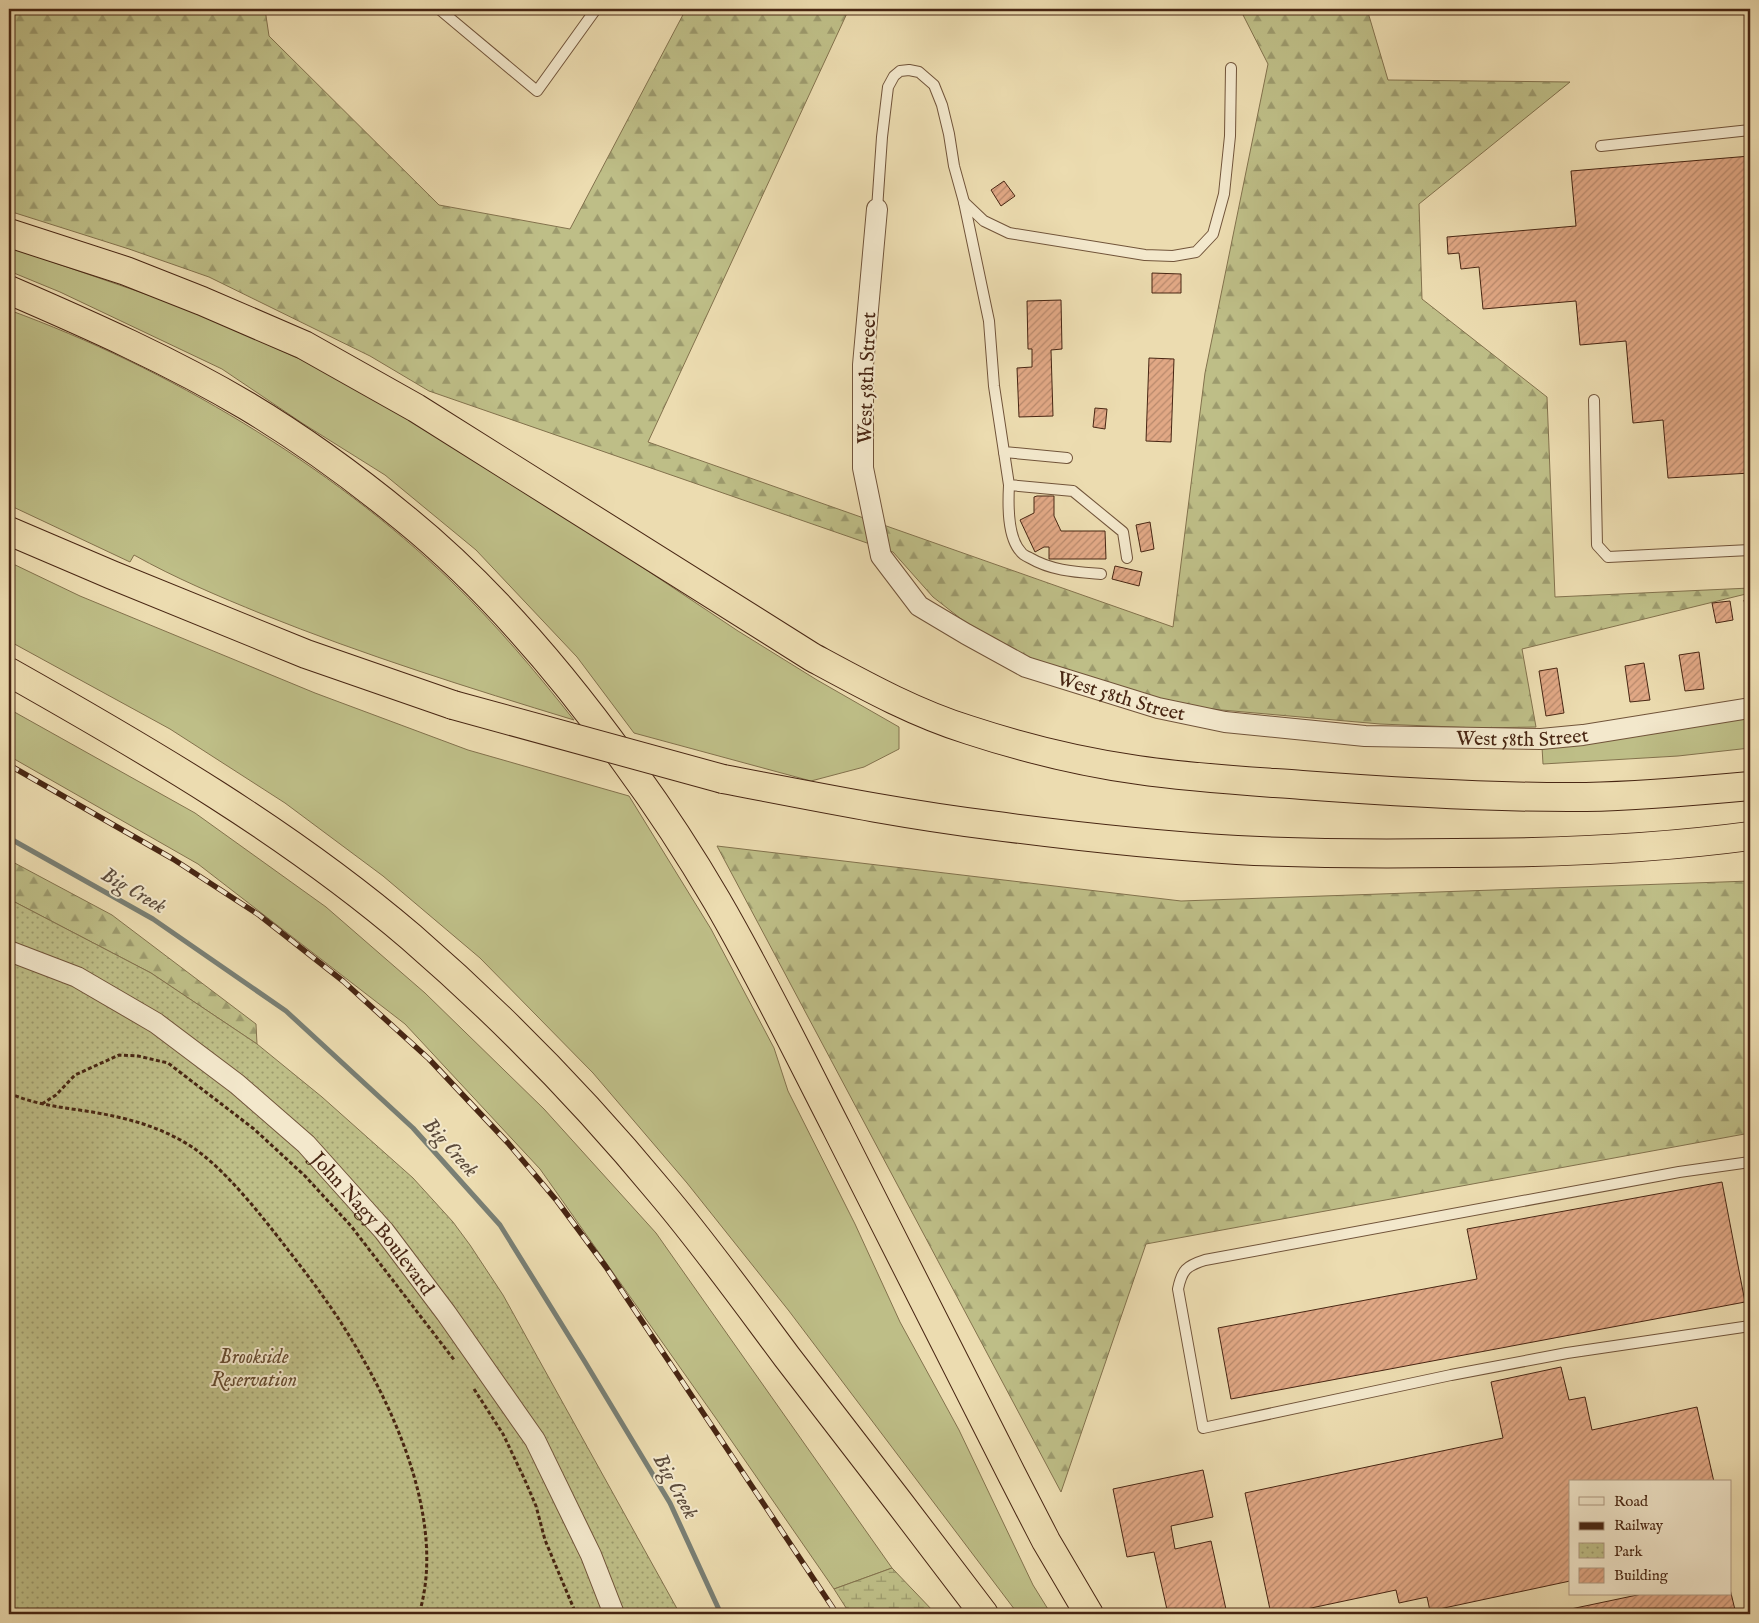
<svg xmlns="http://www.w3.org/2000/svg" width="1759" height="1623" font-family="'IM FELL English',serif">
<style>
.grass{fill:#bebe87;stroke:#83724d}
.forest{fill:url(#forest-firs);stroke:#83724d}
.wetland{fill:url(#wetland-marsh);stroke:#83724d}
.park{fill:url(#park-dots);stroke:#83724d}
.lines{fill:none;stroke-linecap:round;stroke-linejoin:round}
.stream{stroke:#797f74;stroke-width:5}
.building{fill:url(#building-hatch);stroke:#482613}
.service-casing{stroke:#71543a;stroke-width:12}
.minor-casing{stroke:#71543a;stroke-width:22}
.motorway-casing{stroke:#482613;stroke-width:30}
.path{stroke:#482613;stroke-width:3;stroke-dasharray:4 2.5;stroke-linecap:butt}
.service{stroke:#f3e8cc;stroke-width:10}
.minor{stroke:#f3e8cc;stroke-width:20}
.motorway{stroke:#ecdcb0;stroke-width:28}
.rail-casing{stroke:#482613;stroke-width:5.5}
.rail{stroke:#f3e8cc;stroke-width:4;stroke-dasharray:11;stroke-linecap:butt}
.motorway-bridge-casing{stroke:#482613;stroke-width:30;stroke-linecap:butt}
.motorway-bridge{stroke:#ecdcb0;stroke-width:28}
.labels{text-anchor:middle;stroke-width:4;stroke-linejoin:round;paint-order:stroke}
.street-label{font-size:20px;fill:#482613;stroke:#f3e8cc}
.park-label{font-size:20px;font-style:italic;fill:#664c30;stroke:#f3e8cc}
.water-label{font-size:21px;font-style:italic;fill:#5c4b3b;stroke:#f3e8cc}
</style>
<defs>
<pattern id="forest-firs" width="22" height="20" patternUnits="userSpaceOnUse" patternTransform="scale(1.25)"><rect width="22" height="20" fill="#bebe87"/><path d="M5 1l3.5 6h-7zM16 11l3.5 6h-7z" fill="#9c9a6d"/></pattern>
<pattern id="wetland-marsh" width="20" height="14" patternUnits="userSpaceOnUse" patternTransform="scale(1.25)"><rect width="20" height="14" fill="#bebe87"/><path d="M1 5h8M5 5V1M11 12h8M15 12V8" fill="none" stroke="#9c9a6d"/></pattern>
<pattern id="park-dots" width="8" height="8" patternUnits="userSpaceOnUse" patternTransform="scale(1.25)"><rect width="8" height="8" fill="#bebe87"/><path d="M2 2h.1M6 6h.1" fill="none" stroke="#9c9a6d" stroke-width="1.8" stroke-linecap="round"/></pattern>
<pattern id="building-hatch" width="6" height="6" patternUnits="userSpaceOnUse" patternTransform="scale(1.25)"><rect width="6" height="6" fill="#e1a885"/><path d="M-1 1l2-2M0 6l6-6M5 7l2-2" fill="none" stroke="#b8896c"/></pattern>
</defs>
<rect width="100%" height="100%" fill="#ecdcb0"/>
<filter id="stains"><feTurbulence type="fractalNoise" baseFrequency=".004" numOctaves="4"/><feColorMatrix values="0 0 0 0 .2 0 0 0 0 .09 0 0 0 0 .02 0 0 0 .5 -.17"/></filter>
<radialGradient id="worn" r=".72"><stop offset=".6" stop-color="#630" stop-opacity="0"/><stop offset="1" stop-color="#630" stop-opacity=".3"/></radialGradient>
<g class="grass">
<polygon points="9,247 189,309 342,378 522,487 738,631 817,680 899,727 899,749 864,767 811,781 634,733 577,657 476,550 385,475 302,423 222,369 60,292 9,271"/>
<path d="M9 310C168 368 329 464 451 581 496 624 536 672 574 720 469 688 364 655 262 614 218 596 175 578 134 555L130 562 9 505Z"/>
<polygon points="9,562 80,596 315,693 468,750 629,796 711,929 774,1048 788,1091 855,1224 900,1322 959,1430 1033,1585 1051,1614 1018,1614 789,1311 687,1183 593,1073 480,958 383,876 285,803 170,729 9,641"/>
<polygon points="9,709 195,813 326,907 425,993 544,1109 656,1233 892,1568 834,1589 715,1417 540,1169 405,1024 198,864 9,756"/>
<polygon points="1750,715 1750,748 1678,756 1543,764 1542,747"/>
</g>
<g class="forest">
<polygon points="9,9 265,9 269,36 439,205 570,229 686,9 849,9 648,442 1173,627 1205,373 1268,64 1240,9 1367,9 1388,80 1570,82 1419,204 1422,299 1547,397 1555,597 1750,588 1750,593 1522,649 1536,727 1478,728 1380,724 1199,708 1137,693 1048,665 1007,648 965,622 933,597 893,552 429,391 370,356 209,277 129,249 9,211"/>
<polygon points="717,846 1181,901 1750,881 1750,1133 1146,1244 1061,1492"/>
<polygon points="9,860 112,915 256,1024 257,1044 151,973 9,899"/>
</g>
<polygon class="wetland" points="892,1568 935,1613 936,1614 850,1614 834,1589"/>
<polygon class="park" points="9,899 151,973 257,1044 322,1097 413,1178 453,1222 470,1245 503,1295 680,1614 9,1614"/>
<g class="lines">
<polyline class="stream" points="9,838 153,919 286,1011 413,1128 500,1225 585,1362 670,1503 721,1614"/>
</g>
<g class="building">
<polygon points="1750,156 1750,473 1668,478 1663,420 1633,423 1626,341 1580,345 1576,301 1483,309 1479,267 1461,269 1459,253 1448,254 1447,237 1576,226 1571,171"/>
<polygon points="1004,181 1015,196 1001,206 991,190"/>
<polygon points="1152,273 1181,274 1181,293 1152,293"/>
<polygon points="1061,300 1062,349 1051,350 1053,416 1019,417 1017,368 1032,367 1032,349 1028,349 1027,301"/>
<polygon points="1149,358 1174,359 1171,442 1146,441"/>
<polygon points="1095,408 1107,409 1105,429 1093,427"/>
<polygon points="1037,496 1054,496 1054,516 1061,531 1105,531 1106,559 1049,559 1049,547 1044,547 1035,552 1020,520 1034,513 1034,497"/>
<polygon points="1150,522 1154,549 1141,552 1136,525"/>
<polygon points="1115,566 1142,572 1139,586 1112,579"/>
<polygon points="1750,599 1750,610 1746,611 1744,600"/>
<polygon points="1730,601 1733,620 1716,623 1712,603"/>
<polygon points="1699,652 1704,689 1685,691 1679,655"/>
<polygon points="1644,663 1650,700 1630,702 1625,666"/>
<polygon points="1557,668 1564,713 1546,716 1539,671"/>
<polygon points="1722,1182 1745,1302 1231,1399 1218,1328 1477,1279 1467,1229"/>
<polygon points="1561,1367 1569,1400 1585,1397 1592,1430 1697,1407 1714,1482 1570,1482 1570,1581 1430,1611 1427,1597 1399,1603 1396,1590 1283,1614 1271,1614 1245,1493 1503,1438 1491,1382"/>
<polygon points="1203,1470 1213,1517 1171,1526 1175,1549 1211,1541 1227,1614 1168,1614 1154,1552 1127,1557 1113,1489"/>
<polygon points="1730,1589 1736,1614 1547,1614 1642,1594 1730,1594"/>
</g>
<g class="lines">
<g class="service-casing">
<g id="service">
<polyline points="439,9 537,91 596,9"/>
<polyline points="1601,146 1750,130"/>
<polyline points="964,202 984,221 1009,233 1145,255 1173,256 1196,252 1213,234 1224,194 1230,136 1231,68"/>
<polyline points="877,209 882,137 888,87 894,76 900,71 909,70 919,72 934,85 942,105 949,134 954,166 964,202 989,321 994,386 1004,452 1067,458"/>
<polyline points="1594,400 1597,545 1608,557 1750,550"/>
<polyline points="1004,452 1009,485 1073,491 1123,532 1127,558"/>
<path d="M1009 485C1008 504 1007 537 1021 552 1023 555 1028 557 1030 558 1052 571 1077 572 1101 574"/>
<path d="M1750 1162 1679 1172 1205 1260C1186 1266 1182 1270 1178 1289L1203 1428 1451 1375 1567 1353 1750 1326"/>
</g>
</g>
<g class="minor-casing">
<g id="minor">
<path id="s1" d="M877 209 863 365V468L881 556 919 606 966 634 1026 667 1158 708 1225 722 1365 736 1541 739 1583 735 1750 708"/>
<path id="s2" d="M9 951 77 977 156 1023 237 1084 306 1144 384 1231 446 1313 535 1440 591 1555 614 1614"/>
</g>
</g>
<g class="motorway-casing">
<g id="motorway">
<path d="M9 233 126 271 202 301 304 345 416 408 812 657C862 684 914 713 969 730 1024 748 1081 762 1138 770 1192 778 1247 781 1302 785 1396 792 1491 798 1586 797 1641 796 1696 791 1750 786"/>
<path d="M9 290C90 325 171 361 247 406 302 439 354 477 404 518 489 587 561 672 625 761 658 806 689 853 717 901 760 975 798 1053 837 1129 895 1244 953 1358 1011 1473L1046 1541 1089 1614"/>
<polyline points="9,531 112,575 306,654 453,705"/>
<path d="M9 672C149 751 288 832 411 937 501 1015 585 1101 661 1193 705 1245 746 1302 787 1357 853 1442 919 1528 984 1614"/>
<path d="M723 779C812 796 900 814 989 825 1072 836 1154 845 1237 850 1310 854 1383 854 1455 853 1553 853 1653 849 1750 836"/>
</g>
</g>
<g class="path">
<path d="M9 1093C33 1104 59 1107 86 1111 124 1117 160 1126 192 1147 225 1169 261 1215 285 1246 306 1273 327 1300 345 1329 394 1406 447 1522 419 1614"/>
<polyline points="42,1104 56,1095 75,1075 119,1055 138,1056 168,1063 254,1129 305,1176 351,1226 455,1361"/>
<polyline points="474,1389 503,1434 524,1478 536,1506 545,1540 576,1614"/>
</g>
<use href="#service" class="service"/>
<use href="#minor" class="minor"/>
<use href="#motorway" class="motorway"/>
<g class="rail-casing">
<polyline id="rail" points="9,765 173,859 259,915 343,981 429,1059 508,1143 557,1201 606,1267 837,1614"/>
</g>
<use href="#rail" class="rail"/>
<g class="motorway-bridge-casing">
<polyline id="motorway-bridge" points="453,705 723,779"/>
</g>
<use href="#motorway-bridge" class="motorway-bridge"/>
</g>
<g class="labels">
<g class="street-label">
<text transform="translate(866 378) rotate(-88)" y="7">West 58th Street</text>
<text dy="7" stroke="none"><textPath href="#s1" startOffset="635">West 58th Street</textPath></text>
<text dy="7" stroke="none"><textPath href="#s1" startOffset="1040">West 58th Street</textPath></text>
<text dy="7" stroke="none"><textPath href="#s2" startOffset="461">John Nagy Boulevard</textPath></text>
</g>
<g class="park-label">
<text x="254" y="1363">Brookside<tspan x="254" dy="23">Reservation</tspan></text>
</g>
<g class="water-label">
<text transform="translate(134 890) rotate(30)" y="7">Big Creek</text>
<text transform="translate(451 1147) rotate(48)" y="7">Big Creek</text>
<text transform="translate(676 1486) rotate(61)" y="7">Big Creek</text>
</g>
</g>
<rect width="1759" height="1623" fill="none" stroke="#ecdcb0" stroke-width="30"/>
<rect x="10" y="10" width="1739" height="1603" fill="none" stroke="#482613" stroke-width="2.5"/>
<rect x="15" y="15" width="1729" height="1593" fill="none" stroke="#482613"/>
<rect x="1569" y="1480" width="162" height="115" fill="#f3e8cc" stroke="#af9a82"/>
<rect x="1579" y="1497" width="25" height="8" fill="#f3e8cc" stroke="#af9a82"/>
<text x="1614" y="1506" font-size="15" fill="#482613">Road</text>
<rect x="1579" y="1522" width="25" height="8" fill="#482613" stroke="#af9a82"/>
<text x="1614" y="1530" font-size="15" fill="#482613">Railway</text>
<rect x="1579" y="1543" width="25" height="15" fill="url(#park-dots)" stroke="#af9a82"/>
<text x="1614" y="1556" font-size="15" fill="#482613">Park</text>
<rect x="1579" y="1568" width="25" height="15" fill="url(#building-hatch)" stroke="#af9a82"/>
<text x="1614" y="1580" font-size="15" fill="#482613">Building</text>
<rect width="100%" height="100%" filter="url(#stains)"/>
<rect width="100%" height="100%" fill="url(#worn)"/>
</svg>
